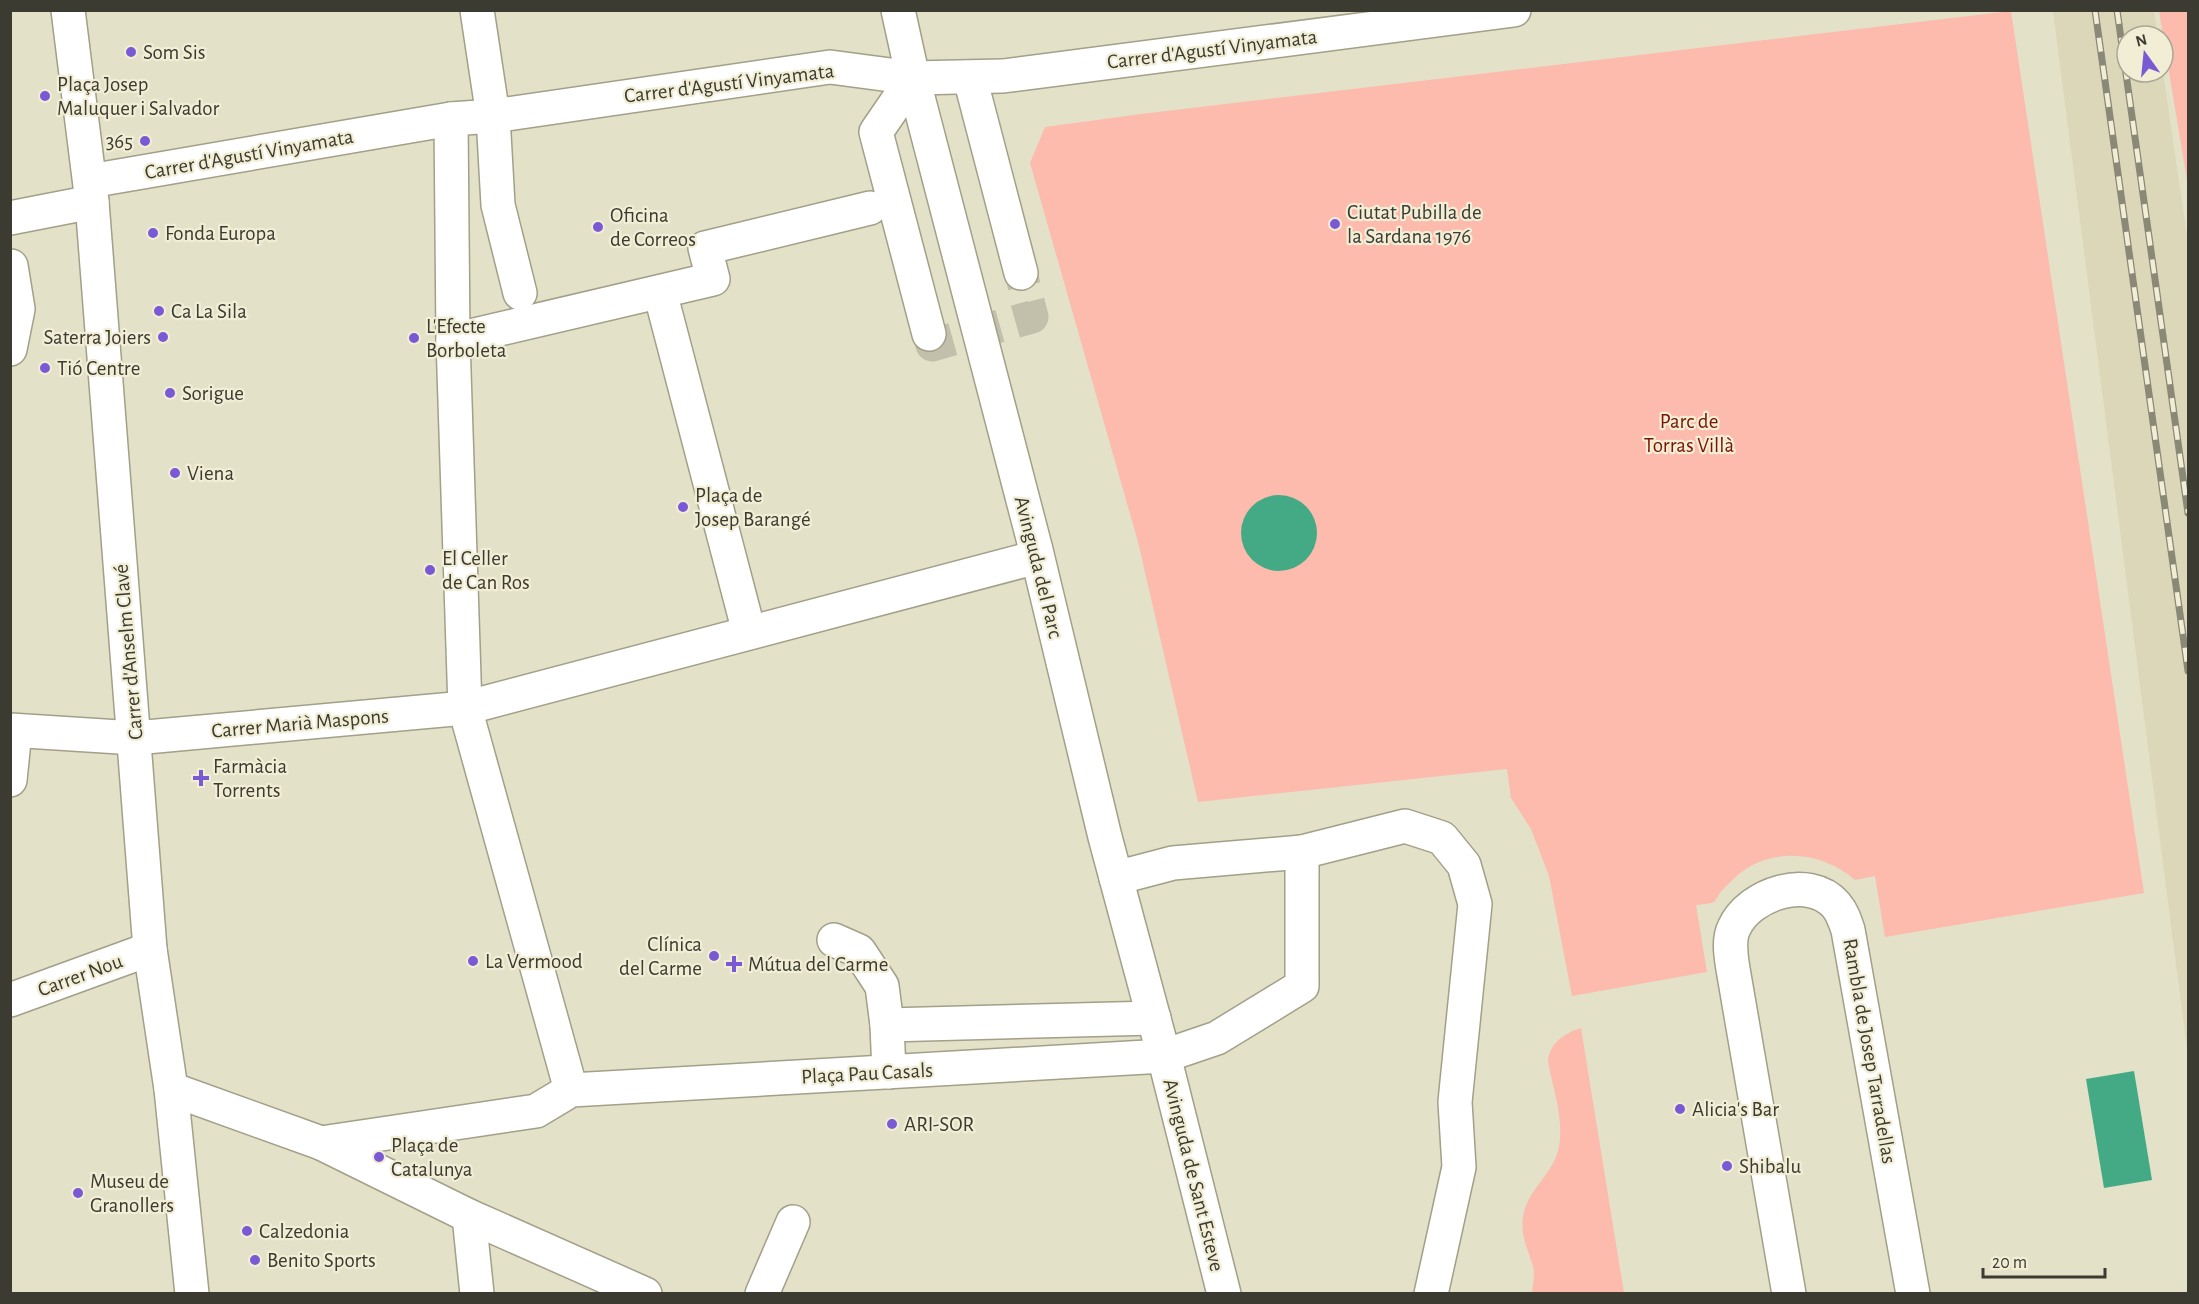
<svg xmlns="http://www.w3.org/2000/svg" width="2199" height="1304" font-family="'Alegreya Sans',sans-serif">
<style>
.built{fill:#dcd7b8}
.green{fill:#fcbbad}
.water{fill:#44aa85}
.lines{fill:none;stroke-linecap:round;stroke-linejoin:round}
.minor-tunnel{stroke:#c2c0ab;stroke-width:33;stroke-dasharray:33 16;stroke-linecap:butt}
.minor-casing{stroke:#a39f88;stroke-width:36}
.minor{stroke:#fff;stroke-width:33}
.rail-casing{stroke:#8a8877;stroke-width:7}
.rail{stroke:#f2eed6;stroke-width:4.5;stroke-dasharray:14;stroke-linecap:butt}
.poi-dot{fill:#7a5ad4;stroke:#f2eed6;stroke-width:2}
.labels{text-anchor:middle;stroke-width:4.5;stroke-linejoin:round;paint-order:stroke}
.street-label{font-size:21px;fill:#3c3b31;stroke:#f2eed6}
.poi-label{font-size:21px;fill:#3c3b31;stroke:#f2eed6;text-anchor:start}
.park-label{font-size:21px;fill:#7a1301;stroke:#f2eed6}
</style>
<rect width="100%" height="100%" fill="#e4e1c9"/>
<polygon class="built" points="2053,11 2154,11 2158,36 2127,36 2127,72 2163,72 2188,243 2188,1057"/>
<g class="green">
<path d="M2011 11 2144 893 1885 937 1875 876 1855 880C1823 852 1774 846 1739 874 1732 880 1725 887 1719 894 1719 895 1715 901 1714 902 1710 904 1701 904 1696 905L1707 972 1572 996 1549 876 1531 829 1511 798 1507 769 1198 802 1138 542 1030 163 1045 127 1141 114Z"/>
<polygon points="2159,11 2188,11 2188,187"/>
<path d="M1581 1028 1624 1293H1532C1533 1285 1535 1274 1533 1266 1527 1247 1519 1233 1524 1212 1528 1194 1543 1181 1552 1165 1570 1135 1554 1094 1548 1062 1549 1043 1565 1033 1581 1028Z"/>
</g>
<g class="water">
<circle cx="1279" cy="533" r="38"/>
<polygon points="2134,1071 2152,1180 2104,1188 2086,1079"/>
</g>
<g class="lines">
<polyline class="minor-tunnel" points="929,334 932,345 1032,317 1021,273"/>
<g class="minor-casing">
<g id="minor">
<polyline points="68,10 92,202 150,949 171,1089 192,1294"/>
<polyline points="477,10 493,116 498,205 520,293"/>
<polyline points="898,10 913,78 1036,550 1105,837 1164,1056 1224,1294"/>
<polyline points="913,78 876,132 929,334"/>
<polyline points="970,78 1021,273"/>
<polyline points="451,119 453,340 465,708 571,1090"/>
<polyline points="90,181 451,119 493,116 830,67 913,78 1003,76 1514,10"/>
<polyline points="10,218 92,202"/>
<polyline points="660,292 749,632"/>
<polyline points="453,340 713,279 705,248 870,208"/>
<polyline points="10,349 18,309 11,266"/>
<polyline points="10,730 135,738 465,708 1037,557"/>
<polyline points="10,780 15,731"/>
<polyline points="1116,878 1173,863 1302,852 1405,826 1442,838 1464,865 1475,904 1455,1102 1459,1167 1431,1294"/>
<polyline points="834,940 859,951 882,986 887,1025 889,1072"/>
<polyline points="10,1000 150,949"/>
<polyline points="887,1025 1154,1018"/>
<polyline points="171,1089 321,1143 469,1216 645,1294"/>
<polyline points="321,1143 536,1111 571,1090 1164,1056 1217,1038 1302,986 1302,852"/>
<polyline points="469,1216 477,1294"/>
<polyline points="762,1294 793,1222"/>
<path d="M1789 1294 1733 969C1731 956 1728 940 1734 928 1749 894 1809 874 1836 905 1842 912 1845 921 1848 930L1913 1294"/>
</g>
</g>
<use href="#minor" class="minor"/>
<g class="rail-casing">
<g id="rail">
<polyline points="2095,10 2188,671"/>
<polyline points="2117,10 2188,513"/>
</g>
</g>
<use href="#rail" class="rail"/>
</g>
<g class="poi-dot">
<circle cx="131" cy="52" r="6"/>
<circle cx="45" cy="96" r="6"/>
<circle cx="145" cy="141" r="6"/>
<circle cx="1335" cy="224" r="6"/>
<circle cx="598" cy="227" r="6"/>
<circle cx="153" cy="233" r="6"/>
<circle cx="159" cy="311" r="6"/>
<circle cx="163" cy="337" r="6"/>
<circle cx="414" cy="338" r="6"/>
<circle cx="45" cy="368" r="6"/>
<circle cx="170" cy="393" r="6"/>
<circle cx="175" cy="473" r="6"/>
<circle cx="683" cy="507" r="6"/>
<circle cx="430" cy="570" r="6"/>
<path d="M198 769h6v6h6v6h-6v6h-6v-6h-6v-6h6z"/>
<circle cx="714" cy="956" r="6"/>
<circle cx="473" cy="961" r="6"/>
<path d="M731 955h6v6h6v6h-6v6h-6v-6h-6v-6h6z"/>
<circle cx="1680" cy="1109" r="6"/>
<circle cx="892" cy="1124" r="6"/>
<circle cx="379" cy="1157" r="6"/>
<circle cx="1727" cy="1166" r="6"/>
<circle cx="78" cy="1193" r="6"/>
<circle cx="247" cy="1231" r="6"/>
<circle cx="255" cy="1260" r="6"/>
</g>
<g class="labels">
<g class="street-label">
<text transform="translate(1212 49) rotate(-7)" y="7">Carrer d'Agustí Vinyamata</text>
<text transform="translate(729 83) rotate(-7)" y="7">Carrer d'Agustí Vinyamata</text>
<text transform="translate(249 154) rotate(-10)" y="7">Carrer d'Agustí Vinyamata</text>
<text transform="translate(1039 567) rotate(76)" y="7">Avinguda del Parc</text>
<text transform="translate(128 652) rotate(-95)" y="7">Carrer d'Anselm Clavé</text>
<text transform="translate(300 723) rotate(-5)" y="7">Carrer Marià Maspons</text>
<text transform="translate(80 975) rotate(-20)" y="7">Carrer Nou</text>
<text transform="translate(1870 1051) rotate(80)" y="7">Rambla de Josep Tarradellas</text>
<text transform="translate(867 1073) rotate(-3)" y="7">Plaça Pau Casals</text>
<text transform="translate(1194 1175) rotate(76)" y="7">Avinguda de Sant Esteve</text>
</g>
<g class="poi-label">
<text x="143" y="59">Som Sis</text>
<text x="57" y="91">Plaça Josep<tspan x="57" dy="24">Maluquer i Salvador</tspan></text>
<text x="133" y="148" text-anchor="end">365</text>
<text x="1347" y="219">Ciutat Pubilla de<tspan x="1347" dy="24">la Sardana 1976</tspan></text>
<text x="610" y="222">Oficina<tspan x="610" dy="24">de Correos</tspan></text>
<text x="165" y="240">Fonda Europa</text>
<text x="171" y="318">Ca La Sila</text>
<text x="426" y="333">L'Efecte<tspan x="426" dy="24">Borboleta</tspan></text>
<text x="151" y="344" text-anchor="end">Saterra Joiers</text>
<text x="57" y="375">Tió Centre</text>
<text x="182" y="400">Sorigue</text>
<text x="187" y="480">Viena</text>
<text x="695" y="502">Plaça de<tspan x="695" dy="24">Josep Barangé</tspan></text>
<text x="442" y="565">El Celler<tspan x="442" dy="24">de Can Ros</tspan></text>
<text x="213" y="773">Farmàcia<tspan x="213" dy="24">Torrents</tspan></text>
<text x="702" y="951" text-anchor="end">Clínica<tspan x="702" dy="24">del Carme</tspan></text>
<text x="485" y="968">La Vermood</text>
<text x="748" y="971">Mútua del Carme</text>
<text x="1692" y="1116">Alicia's Bar</text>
<text x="904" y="1131">ARI-SOR</text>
<text x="391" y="1152">Plaça de<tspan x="391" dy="24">Catalunya</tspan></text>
<text x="1739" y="1173">Shibalu</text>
<text x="90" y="1188">Museu de<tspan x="90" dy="24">Granollers</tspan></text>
<text x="259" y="1238">Calzedonia</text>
<text x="267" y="1267">Benito Sports</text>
</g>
<g class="park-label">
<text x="1689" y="428">Parc de<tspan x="1689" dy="24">Torras Villà</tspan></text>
</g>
</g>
<rect width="2199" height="1304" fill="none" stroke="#3c3b31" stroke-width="24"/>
<g transform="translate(2145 54) rotate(345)"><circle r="28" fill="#f2eed6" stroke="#a9a694" stroke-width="1.5"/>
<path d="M0-4.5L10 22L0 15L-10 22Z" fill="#7a5ad4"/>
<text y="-9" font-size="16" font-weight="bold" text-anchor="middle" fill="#3c3b31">N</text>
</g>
<path d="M1983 1268v9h122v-9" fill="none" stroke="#3c3b31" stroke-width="3"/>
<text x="1992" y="1268" font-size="18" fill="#3c3b31" stroke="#f2eed6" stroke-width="4.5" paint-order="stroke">20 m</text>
</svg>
